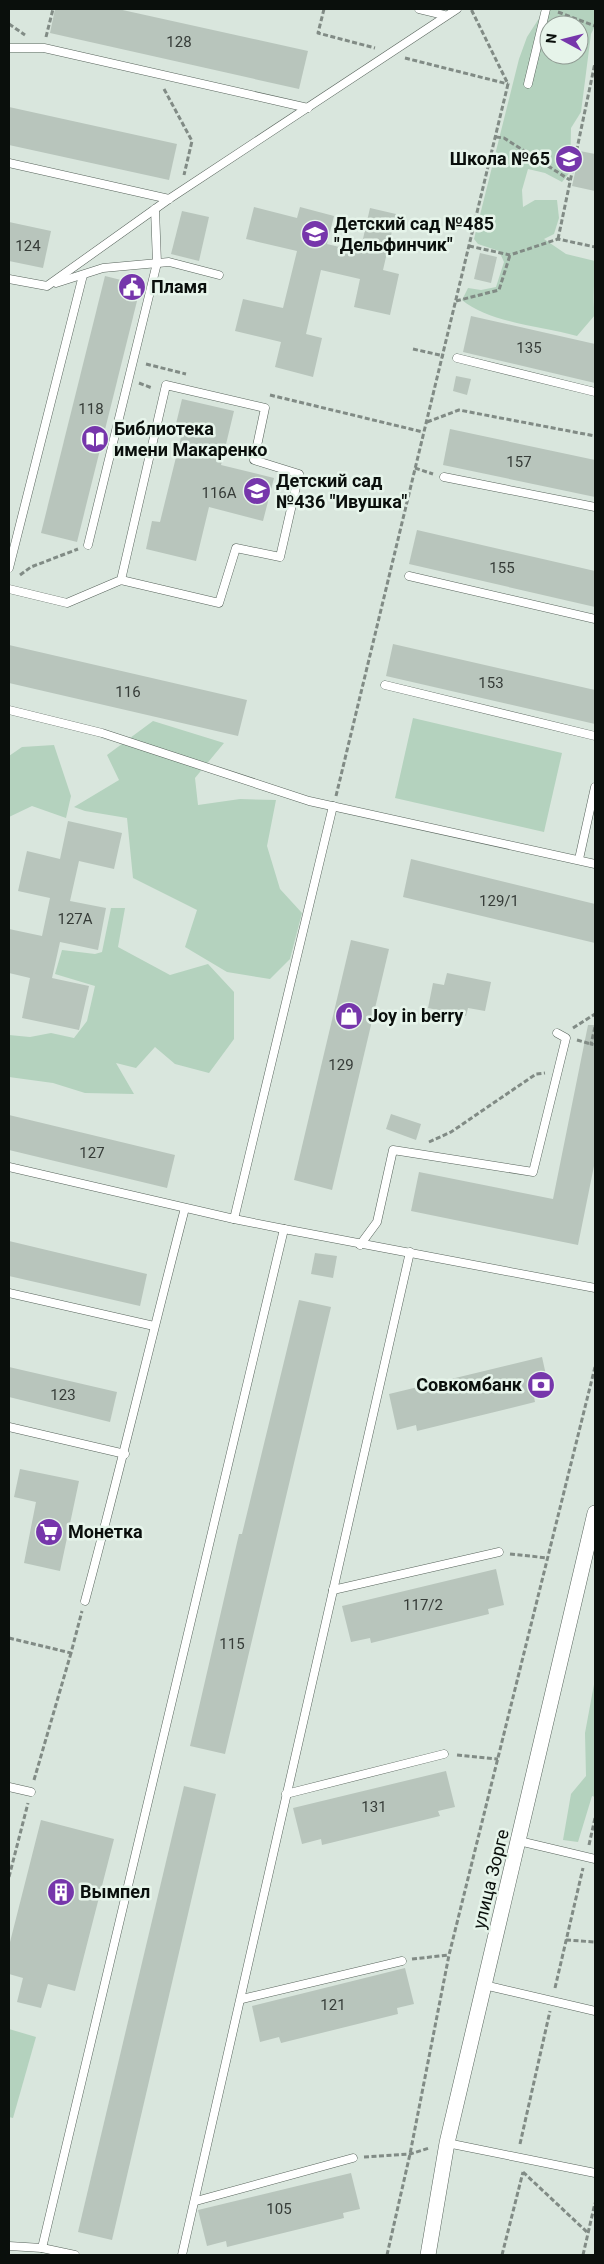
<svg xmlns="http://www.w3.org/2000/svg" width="604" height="2264" font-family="Roboto,sans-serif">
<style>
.green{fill:#b4d2be;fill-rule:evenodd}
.building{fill:#b8c5bc}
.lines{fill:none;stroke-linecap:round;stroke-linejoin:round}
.service-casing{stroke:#58645c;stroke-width:9}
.minor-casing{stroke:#58645c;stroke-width:16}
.path{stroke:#818b85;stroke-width:3;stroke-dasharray:5 2.5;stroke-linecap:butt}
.service{stroke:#fff;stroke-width:8}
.minor{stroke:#fff;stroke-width:15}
.labels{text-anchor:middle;stroke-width:5;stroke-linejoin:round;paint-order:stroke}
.number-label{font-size:15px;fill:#363c38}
.poi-label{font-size:18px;font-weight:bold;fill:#0a0f0c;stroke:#e6f4ea;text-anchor:start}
.street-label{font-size:18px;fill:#0a0f0c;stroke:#e6f4ea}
</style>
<rect width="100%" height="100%" fill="#d9e6dd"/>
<g class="green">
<path d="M545 9H595V26L591 34 581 112 571 128 570 172 562 182 545 173 528 169 522 190 523 207 535 200H557L559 218 554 234 544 239 566 254 595 261C595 280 592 298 595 315L577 336C541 326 490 323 462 300L468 288 481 290 496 287 504 262 499 251 478 244 474 239 519 59 527 37ZM549 25H579V55H549Z"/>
<polygon points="413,718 562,753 544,832 395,798"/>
<polygon points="153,721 224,743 195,778 198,805 240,799 276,800 267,846 280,889 302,913 290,959 270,979 227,972 185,947 197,910 133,878 127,818 85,811 74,807 119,780 107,755"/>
<polygon points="54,745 71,796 66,818 32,806 9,817 9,756 22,747"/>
<polygon points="111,908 125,908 118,947 170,975 208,964 234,992 234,1039 209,1073 175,1064 155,1047 136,1068 116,1063 134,1094 85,1093 53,1083 9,1077 9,1035 30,1037 51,1033 74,1038 87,1021 95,986 55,974 62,950 95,954 102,952"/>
<polygon points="595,1679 595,1797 592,1796 578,1842 563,1840 571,1794 586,1776 585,1733"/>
<polygon points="9,2029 36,2037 13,2118 9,2117"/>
</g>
<g class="building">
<polygon points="55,9 118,9 308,51 299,89 50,33"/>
<polygon points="9,107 177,144 169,180 9,145"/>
<polygon points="580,151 595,154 595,191 572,186"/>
<polygon points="254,207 297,218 300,207 334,216 327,244 360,252 370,208 396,214 383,270 399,274 390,315 354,307 360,279 321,270 306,334 322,338 313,377 275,367 281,342 235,331 243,299 283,308 297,251 246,239"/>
<polygon points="182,211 209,217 199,261 171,254"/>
<polygon points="9,222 51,231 43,268 9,261"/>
<polygon points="480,253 497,257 491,283 474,279"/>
<polygon points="105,276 141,285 77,542 41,533"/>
<polygon points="471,316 595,344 595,383 463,352"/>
<polygon points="456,376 471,379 467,395 453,391"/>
<polygon points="182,399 234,411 221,465 274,478 263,521 209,507 196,561 146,549 152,521 160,522 183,429 175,428"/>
<polygon points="450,429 595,460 595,497 443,465"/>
<polygon points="417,530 595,571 595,607 409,564"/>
<polygon points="393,644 595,690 595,724 386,676"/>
<polygon points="9,645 247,700 238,736 9,683"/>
<polygon points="68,821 122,833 114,869 79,861 70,901 106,908 98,950 60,942 52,978 89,986 79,1030 22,1018 30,978 9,973 9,929 42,936 50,898 18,891 27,851 60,859"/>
<polygon points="411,859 595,904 595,943 403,897"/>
<polygon points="351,940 389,949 332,1190 294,1180"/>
<polygon points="447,973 491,982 485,1011 468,1008 466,1016 428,1008 433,983 444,985"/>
<polygon points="588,1025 595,1025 595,1161 578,1245 411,1211 419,1172 553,1199"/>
<polygon points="391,1114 421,1124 416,1140 386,1129"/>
<polygon points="9,1115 175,1155 167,1188 9,1150"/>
<polygon points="9,1241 147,1274 140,1306 9,1276"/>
<polygon points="315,1253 337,1256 333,1278 311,1274"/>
<polygon points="299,1300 331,1307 225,1754 190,1746 239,1534 242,1534"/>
<polygon points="542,1357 550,1393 534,1397 535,1402 417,1431 416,1425 397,1430 389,1394"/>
<polygon points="9,1367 117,1392 110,1422 9,1397"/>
<polygon points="20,1469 79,1481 60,1571 24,1563 36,1502 14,1497"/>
<polygon points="496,1569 504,1605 488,1609 489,1614 371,1643 370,1638 351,1642 342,1606"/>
<polygon points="446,1771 455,1807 438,1811 440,1816 322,1845 321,1839 302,1844 293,1808"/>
<polygon points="184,1786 216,1794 112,2240 78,2232"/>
<polygon points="41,1820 114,1839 75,1991 48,1984 41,2008 17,2002 23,1978 9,1974 9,1946"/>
<polygon points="405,1968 414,2004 397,2008 398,2014 281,2043 279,2037 260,2042 252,2006"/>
<polygon points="351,2173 360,2209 343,2213 344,2218 227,2247 226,2241 207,2246 198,2210"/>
</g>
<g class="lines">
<g class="service-casing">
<g id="service">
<polyline points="419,9 444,15"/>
<polyline points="9,48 44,48 308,108"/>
<polyline points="528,84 546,9"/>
<polyline points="9,163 169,199"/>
<polyline points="9,279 47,286 169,199 457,9"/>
<polyline points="56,283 103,268 169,262 219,275"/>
<polyline points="457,358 595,392"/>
<polyline points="444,477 595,507"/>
<polyline points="88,545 157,263 155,209"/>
<polyline points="9,568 83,275"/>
<polyline points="409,576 595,619"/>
<polyline points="9,589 67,603 121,580 219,603 236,548 280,557 299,474 254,460 265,408 166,385 121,580"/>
<polyline points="385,685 595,736"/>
<polyline points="9,710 102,733 309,801 595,864"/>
<polyline points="579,859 595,787"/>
<polyline points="9,1167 234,1219"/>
<polyline points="284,1229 234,1219 333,806"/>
<polyline points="360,1245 377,1222 393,1150 533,1172 566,1038 557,1033"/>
<polyline points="9,1293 154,1326"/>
<polyline points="9,1427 125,1454"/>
<polyline points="333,1590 499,1552"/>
<path d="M85 1601C120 1471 151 1339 185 1208"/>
<polyline points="9,1787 31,1792"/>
<polyline points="286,1794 444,1754"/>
<polyline points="519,1841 595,1859"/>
<polyline points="484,1985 595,2011"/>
<polyline points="242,1999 402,1961"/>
<polyline points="447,2143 595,2173"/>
<polyline points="196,2201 353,2158"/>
<polyline points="9,2246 42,2248 75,2255"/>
<polyline points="42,2248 284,1229 595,1288"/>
<polyline points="182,2255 410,1252"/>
</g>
</g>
<g class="minor-casing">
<polyline id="minor" points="428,2255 447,2143 595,1513"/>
</g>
<g class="path">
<polyline points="324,9 318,33 375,48"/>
<polyline points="558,12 595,26"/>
<polyline points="9,24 25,35"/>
<polyline points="46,37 53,9"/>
<polyline points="405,58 508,84"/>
<polyline points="164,89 192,141 184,175"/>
<polyline points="496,137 504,138 570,180"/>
<polyline points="558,239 595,63"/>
<polyline points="469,246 510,255 558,239 595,247"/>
<polyline points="456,301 499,290 510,255"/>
<polyline points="413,349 444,356"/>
<polyline points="146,364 186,374"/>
<polyline points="139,383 152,388"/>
<polyline points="270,395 423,432"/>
<polyline points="427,422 459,410 595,436"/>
<polyline points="415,468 433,474"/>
<polyline points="20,575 31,567 78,549"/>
<polyline points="336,796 508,84 471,9"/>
<polyline points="595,1027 591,1044 595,1045"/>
<polyline points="573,1028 595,1014"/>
<polyline points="577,1040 591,1044"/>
<polyline points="429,1142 451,1132 536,1074 545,1073"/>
<polyline points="510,1554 548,1558"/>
<polyline points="9,1638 71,1653 82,1611"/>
<polyline points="457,1755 498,1759"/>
<polyline points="34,1780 71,1653"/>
<polyline points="589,1845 595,1818"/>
<polyline points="9,1877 28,1803"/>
<polyline points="566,1940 595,1942"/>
<polyline points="412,1959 449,1955"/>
<polyline points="555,1988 583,1868"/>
<polyline points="520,2144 550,2011"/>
<polyline points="364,2157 410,2154 429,2148"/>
<polyline points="523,2172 588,2233"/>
<polyline points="387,2255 410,2154 449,1955 595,1367"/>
<polyline points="502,2255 523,2172"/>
<polyline points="583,2255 595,2203"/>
</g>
<use href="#service" class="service"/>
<use href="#minor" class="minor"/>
</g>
<defs>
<g id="school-disc" transform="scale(1.4375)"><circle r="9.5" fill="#7636ab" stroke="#e6f4ea"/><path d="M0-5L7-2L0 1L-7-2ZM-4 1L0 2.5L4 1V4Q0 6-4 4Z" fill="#fff"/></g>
<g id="civic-disc" transform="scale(1.4375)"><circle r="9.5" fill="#7636ab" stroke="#e6f4ea"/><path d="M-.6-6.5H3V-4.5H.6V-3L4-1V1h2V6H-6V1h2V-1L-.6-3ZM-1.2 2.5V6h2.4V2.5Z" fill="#fff"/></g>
<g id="library-disc" transform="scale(1.4375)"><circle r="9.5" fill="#7636ab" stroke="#e6f4ea"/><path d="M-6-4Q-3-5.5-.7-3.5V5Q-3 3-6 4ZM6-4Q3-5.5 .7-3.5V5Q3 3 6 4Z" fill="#fff"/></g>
<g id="shop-disc" transform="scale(1.4375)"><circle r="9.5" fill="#7636ab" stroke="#e6f4ea"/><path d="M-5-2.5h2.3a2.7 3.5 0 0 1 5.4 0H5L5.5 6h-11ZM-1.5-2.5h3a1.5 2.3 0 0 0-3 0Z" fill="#fff"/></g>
<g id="bank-disc" transform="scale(1.4375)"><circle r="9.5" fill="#7636ab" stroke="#e6f4ea"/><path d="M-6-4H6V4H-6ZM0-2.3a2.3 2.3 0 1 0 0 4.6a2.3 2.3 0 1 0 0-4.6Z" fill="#fff"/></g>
<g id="supermarket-disc" transform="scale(1.4375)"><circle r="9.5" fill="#7636ab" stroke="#e6f4ea"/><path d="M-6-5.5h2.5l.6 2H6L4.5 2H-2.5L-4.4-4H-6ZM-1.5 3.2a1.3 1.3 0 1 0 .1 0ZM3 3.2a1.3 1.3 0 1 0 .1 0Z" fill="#fff"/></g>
<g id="building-disc" transform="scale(1.4375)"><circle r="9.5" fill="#7636ab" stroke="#e6f4ea"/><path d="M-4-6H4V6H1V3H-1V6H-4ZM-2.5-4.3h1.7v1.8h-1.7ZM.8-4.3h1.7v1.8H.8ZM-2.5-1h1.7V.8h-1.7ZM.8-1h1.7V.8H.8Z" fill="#fff"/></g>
</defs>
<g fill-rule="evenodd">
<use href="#school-disc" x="569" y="159"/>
<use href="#school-disc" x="315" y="234"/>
<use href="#civic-disc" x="132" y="287"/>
<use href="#library-disc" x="95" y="439"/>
<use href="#school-disc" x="257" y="491"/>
<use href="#shop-disc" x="349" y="1016"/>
<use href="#bank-disc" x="541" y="1385"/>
<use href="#supermarket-disc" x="49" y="1532"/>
<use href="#building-disc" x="61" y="1892"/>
</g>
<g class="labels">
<g class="number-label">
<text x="179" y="47">128</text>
<text x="28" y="251">124</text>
<text x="529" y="353">135</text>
<text x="91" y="414">118</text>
<text x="519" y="467">157</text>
<text x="219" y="498">116А</text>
<text x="502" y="573">155</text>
<text x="491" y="688">153</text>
<text x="128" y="697">116</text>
<text x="499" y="906">129/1</text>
<text x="75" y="924">127А</text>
<text x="341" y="1070">129</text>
<text x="92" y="1158">127</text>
<text x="63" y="1400">123</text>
<text x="423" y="1610">117/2</text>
<text x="232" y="1649">115</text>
<text x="374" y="1812">131</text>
<text x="333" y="2010">121</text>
<text x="279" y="2214">105</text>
</g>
<g class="poi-label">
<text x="550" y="165" text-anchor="end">Школа №65</text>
<text x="334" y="230">Детский сад №485<tspan x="334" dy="21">"Дельфинчик"</tspan></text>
<text x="151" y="293">Пламя</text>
<text x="114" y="435">Библиотека<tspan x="114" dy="21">имени Макаренко</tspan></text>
<text x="276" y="487">Детский сад<tspan x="276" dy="21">№436 "Ивушка"</tspan></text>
<text x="368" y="1022">Joy in berry</text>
<text x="522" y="1391" text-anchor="end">Совкомбанк</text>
<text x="68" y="1538">Монетка</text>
<text x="80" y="1898">Вымпел</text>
</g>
<g class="street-label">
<text transform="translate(491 1879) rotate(-76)" y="6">улица Зорге</text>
</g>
</g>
<rect width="604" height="2264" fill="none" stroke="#0a0f0c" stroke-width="20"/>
<g transform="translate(564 40) rotate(277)"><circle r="24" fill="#e6f4ea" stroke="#8e9891"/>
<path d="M0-4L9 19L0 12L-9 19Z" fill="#7636ab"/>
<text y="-8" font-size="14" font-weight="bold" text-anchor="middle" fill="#0a0f0c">N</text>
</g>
</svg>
